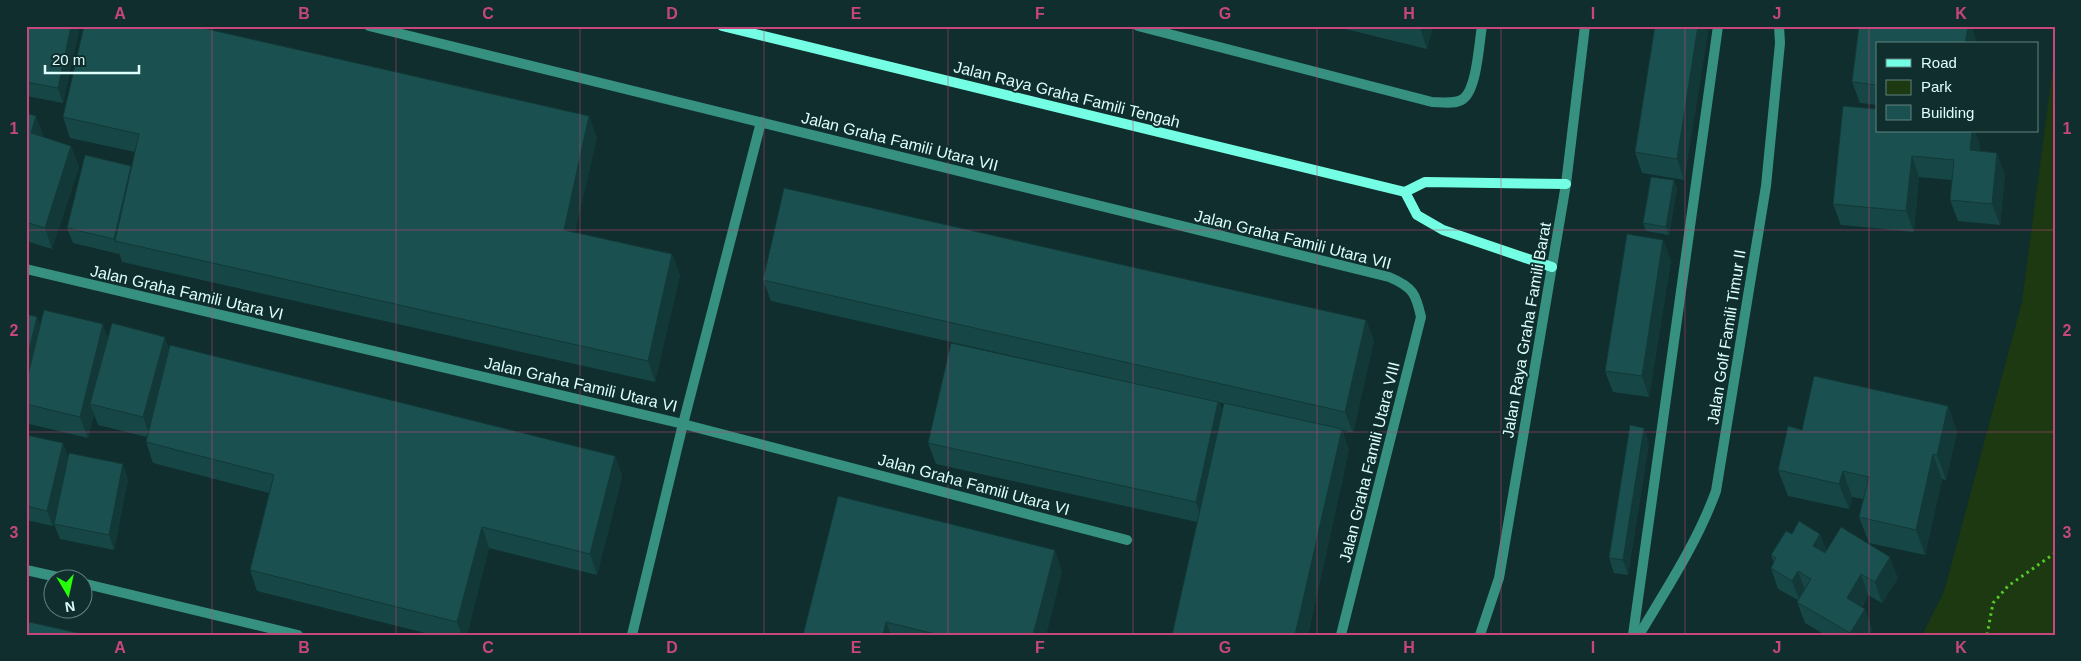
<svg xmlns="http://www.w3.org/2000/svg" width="2081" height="661" font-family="Helvetica,sans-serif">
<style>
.green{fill:#1c3912}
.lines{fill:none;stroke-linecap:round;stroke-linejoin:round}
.path{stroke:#54ca26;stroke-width:3;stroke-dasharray:2.5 4;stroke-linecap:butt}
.lane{stroke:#379181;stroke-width:10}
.street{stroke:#379181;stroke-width:10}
.secondary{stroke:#74ffe4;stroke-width:10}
.wall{fill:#164645;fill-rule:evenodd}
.shaded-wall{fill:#123938}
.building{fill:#1a5150;stroke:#123938}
.grid{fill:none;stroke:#c7467b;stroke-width:1;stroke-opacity:0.55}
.labels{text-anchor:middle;stroke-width:4;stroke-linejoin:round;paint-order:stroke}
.street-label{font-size:16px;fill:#ddfffb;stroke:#0f2e2d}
.neatline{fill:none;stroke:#c7467b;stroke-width:2}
.grid-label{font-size:16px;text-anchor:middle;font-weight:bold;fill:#c7467b}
</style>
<rect width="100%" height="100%" fill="#0f2e2d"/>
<polygon class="green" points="2055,52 2055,635 1922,635 1944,592 2022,302"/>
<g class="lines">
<polyline class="path" points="1987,635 1993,603 2008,586 2055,553"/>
<polyline class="lane" points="1633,635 1718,26"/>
<g class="street">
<path d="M369 26 1389 277C1413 287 1416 294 1421 317L1341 635"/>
<path d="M1138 26 1432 102C1441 102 1454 105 1463 99 1477 89 1479 43 1482 26"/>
<polyline points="26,269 683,424 1127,540"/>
<polyline points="26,570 62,578"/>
<polyline points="82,583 298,635"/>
<polyline points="632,635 683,424 761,122"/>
<polyline points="1480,635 1499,578 1566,184 1585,26"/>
<path d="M1639 635C1667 588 1697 543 1716 491L1766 186 1780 43 1779 26"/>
</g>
<g class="secondary">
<polyline points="722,26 1405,192 1425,182 1566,184"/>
<polyline points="1405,192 1417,215 1443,230 1552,267"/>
</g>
</g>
<g class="wall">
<polygon points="26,26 80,26 63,103 26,96"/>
<polygon points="1333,26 1433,26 1427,49"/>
<polygon points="1655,26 1709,26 1684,180 1642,173 1635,152"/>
<polygon points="1859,26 1971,26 1976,40 1976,44 1877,44 1877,105 1860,103 1852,82"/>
<polygon points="26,113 44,137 71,146 79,167 52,249 26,241"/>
<polygon points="63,117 597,137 575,232 672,254 680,275 655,382 122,262 119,253 119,254 73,243 67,228 131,166 132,167 135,152 70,138"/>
<polygon points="1877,131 1975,131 1980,146 1980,151 2005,174 2000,225 1958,221 1950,200 1952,180 1919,177 1914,232 1841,225 1833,204"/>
<polygon points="1674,180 1677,188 1669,235 1646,231 1643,223"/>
<polygon points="1663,240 1671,261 1649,397 1613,392 1605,371"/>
<path d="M763 280 1366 320 1374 341 1353 433 1342 430 1349 450 1308 635H1172L1197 522 936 464 928 443 1122 381 771 301ZM1219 402 1224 404 1222 411Z"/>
<polygon points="26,314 37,317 40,325 169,349 615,456 622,477 597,575 489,548 467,635 433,635 257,591 250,570 269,493 153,463 146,442 147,437 98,425 94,414 88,438 29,424 26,416"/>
<polygon points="1948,406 1957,432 1946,480 1942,479 1925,555 1869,543 1859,517 1863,499 1852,497 1849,509 1788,496 1778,470 1802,430"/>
<polygon points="26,435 63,443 68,458 53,526 26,520"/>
<polygon points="1649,443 1628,575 1614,573 1609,558"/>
<polygon points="128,479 114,550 60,539 54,524"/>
<polygon points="1792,534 1820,534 1826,550 1898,578 1882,603 1868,595 1862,607 1865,609 1872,630 1869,635 1825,635 1805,623 1797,602 1798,600 1778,589 1771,568 1774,563 1771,555"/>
<polygon points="1062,571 1046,635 803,635"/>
</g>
<g class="shaded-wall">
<polygon points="71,26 80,26 63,103 58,88"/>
<polygon points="1420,26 1433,26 1427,49 1420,28"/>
<polygon points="1698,26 1709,26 1684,180 1677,159"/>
<polygon points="1968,26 1971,26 1976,40 1976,44 1965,44"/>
<polygon points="36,116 44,137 31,133"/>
<polygon points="589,116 597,137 571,250 564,230"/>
<polygon points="1972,131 1975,131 1980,146 1978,171 1970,150"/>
<polygon points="71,146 79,167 52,249 45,228"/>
<polygon points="1997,153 2005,174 2000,225 1992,204"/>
<polygon points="1912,156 1919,177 1914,232 1906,211"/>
<polygon points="131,166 136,181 115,241 119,254 114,239"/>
<polygon points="1674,180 1677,188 1669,235 1666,227"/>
<polygon points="1663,240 1671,261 1649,397 1642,376"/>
<polygon points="672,254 680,275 655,382 648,361"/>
<polygon points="37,317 45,337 26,404 26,362"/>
<polygon points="1366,320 1374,341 1353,433 1345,412"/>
<polygon points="103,324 110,345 90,404 94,414 88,438 80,417"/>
<polygon points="165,337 172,358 151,438 143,417"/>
<polygon points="1218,402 1226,423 1203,523 1196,502"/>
<polygon points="1948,406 1957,432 1946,480 1937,455"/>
<polygon points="1644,428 1649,443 1628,575 1623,560"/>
<polygon points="1342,429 1349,450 1308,635 1295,635"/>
<polygon points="63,443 68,458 53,526 47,511"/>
<polygon points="1933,454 1942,479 1925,555 1916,530"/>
<polygon points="615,456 622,477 597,575 590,554"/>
<polygon points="123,464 128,479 114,550 109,535"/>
<polygon points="1843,471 1852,497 1849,509 1839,484"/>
<polygon points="482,527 489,548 467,635 462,635 457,622"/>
<polygon points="1820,534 1828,554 1813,546"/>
<polygon points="1055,550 1062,571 1046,635 1033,635"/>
<polygon points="1890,557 1898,578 1882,603 1875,582"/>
<polygon points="1798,571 1806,592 1800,602 1792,581"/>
<polygon points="1861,574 1868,595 1854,619 1847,598"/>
<polygon points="1865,609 1872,630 1869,635 1850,635 1850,633"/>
<polygon points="886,622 891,635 883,635"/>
</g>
<g class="building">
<polygon points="26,26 71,26 58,88 26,82"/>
<polygon points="84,26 194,26 589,116 564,230 672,254 648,361 115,241 139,134 63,117"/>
<polygon points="1655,26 1698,26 1677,159 1635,152"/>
<polygon points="1859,26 1968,26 1965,44 1877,44 1877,85 1852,82"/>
<polygon points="1843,106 1877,109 1877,131 1972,131 1970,150 1997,153 1992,204 1950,200 1954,160 1912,156 1906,211 1833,204"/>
<polygon points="26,113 36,116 31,133 71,146 45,228 26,222"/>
<polygon points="85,155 131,166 114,239 67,228"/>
<polygon points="1651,177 1674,180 1666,227 1643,223"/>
<polygon points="784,188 1366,320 1345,412 763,280"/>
<polygon points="1627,234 1663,240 1642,376 1605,371"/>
<polygon points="44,310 103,324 80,417 26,404 26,383"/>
<polygon points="26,314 37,317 26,362"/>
<polygon points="112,323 165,337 143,417 90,404"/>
<polygon points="951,343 1218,402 1196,502 928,443"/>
<polygon points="170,345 615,456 590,554 482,527 457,622 250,570 274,475 146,442"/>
<polygon points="1814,376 1948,406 1937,455 1933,454 1916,530 1859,517 1869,477 1843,471 1839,484 1778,470 1788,426 1802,430"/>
<polygon points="1224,403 1342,429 1295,635 1172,635"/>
<polygon points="1630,425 1644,428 1623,560 1609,558"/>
<polygon points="26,435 63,443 47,511 26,506"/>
<polygon points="69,453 123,464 109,535 54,524"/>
<polygon points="838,496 1055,550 1033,635 939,635 886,622 883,635 803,635"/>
<polygon points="1799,521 1820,534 1813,546 1825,553 1841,527 1890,557 1875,582 1861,574 1847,598 1865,609 1850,633 1797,602 1811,579 1798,571 1792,581 1771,568 1776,558 1771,555 1786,531 1792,534"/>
<polygon points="29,622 87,635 26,635"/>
</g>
<path class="grid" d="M212 26V635M396 26V635M580 26V635M764 26V635M948 26V635M1133 26V635M1317 26V635M1501 26V635M1685 26V635M1869 26V635M26 230H2055M26 432H2055"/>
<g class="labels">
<g class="street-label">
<text transform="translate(1067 94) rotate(14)" y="6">Jalan Raya Graha Famili Tengah</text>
<text transform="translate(900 141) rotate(14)" y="6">Jalan Graha Famili Utara VII</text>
<text transform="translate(1293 239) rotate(14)" y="6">Jalan Graha Famili Utara VII</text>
<text transform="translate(187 292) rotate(13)" y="6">Jalan Graha Famili Utara VI</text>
<text transform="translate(1526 330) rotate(-80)" y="6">Jalan Raya Graha Famili Barat</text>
<text transform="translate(1726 337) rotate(-81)" y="6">Jalan Golf Famili Timur II</text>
<text transform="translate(581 384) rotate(13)" y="6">Jalan Graha Famili Utara VI</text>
<text transform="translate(1369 462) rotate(-76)" y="6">Jalan Graha Famili Utara VIII</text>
<text transform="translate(974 484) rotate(15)" y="6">Jalan Graha Famili Utara VI</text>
</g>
</g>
<rect width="2081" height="661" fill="none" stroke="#0f2e2d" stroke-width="55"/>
<rect x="1876" y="42" width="162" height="90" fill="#0f2e2d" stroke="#61827f"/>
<rect x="1886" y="59" width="25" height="8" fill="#74ffe4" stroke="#61827f"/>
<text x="1921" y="68" font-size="15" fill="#ddfffb">Road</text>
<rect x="1886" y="80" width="25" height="15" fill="#1c3912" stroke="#61827f"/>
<text x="1921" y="92" font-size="15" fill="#ddfffb">Park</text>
<rect x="1886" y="105" width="25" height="15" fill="#1a5150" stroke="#61827f"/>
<text x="1921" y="118" font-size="15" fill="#ddfffb">Building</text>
<g transform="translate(68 594) rotate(171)"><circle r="24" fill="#0f2e2d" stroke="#61827f"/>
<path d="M0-4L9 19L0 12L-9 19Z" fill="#26ff09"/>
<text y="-8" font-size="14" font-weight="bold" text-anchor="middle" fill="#ddfffb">N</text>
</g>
<path d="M45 65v8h94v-8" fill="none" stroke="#ddfffb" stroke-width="2.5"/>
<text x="52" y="65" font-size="15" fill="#ddfffb" stroke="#0f2e2d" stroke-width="4" paint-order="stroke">20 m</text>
<rect x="28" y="28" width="2026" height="606" class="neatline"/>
<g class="grid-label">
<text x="120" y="19">A</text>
<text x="304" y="19">B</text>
<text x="488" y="19">C</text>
<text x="672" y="19">D</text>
<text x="856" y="19">E</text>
<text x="1040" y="19">F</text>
<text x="1225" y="19">G</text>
<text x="1409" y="19">H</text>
<text x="1593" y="19">I</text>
<text x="1777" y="19">J</text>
<text x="1961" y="19">K</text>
<text x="14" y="134">1</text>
<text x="2067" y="134">1</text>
<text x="14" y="336">2</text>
<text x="2067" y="336">2</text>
<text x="14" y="538">3</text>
<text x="2067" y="538">3</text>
<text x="120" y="653">A</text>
<text x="304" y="653">B</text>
<text x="488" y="653">C</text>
<text x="672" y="653">D</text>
<text x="856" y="653">E</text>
<text x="1040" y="653">F</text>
<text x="1225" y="653">G</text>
<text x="1409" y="653">H</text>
<text x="1593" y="653">I</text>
<text x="1777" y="653">J</text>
<text x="1961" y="653">K</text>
</g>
</svg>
